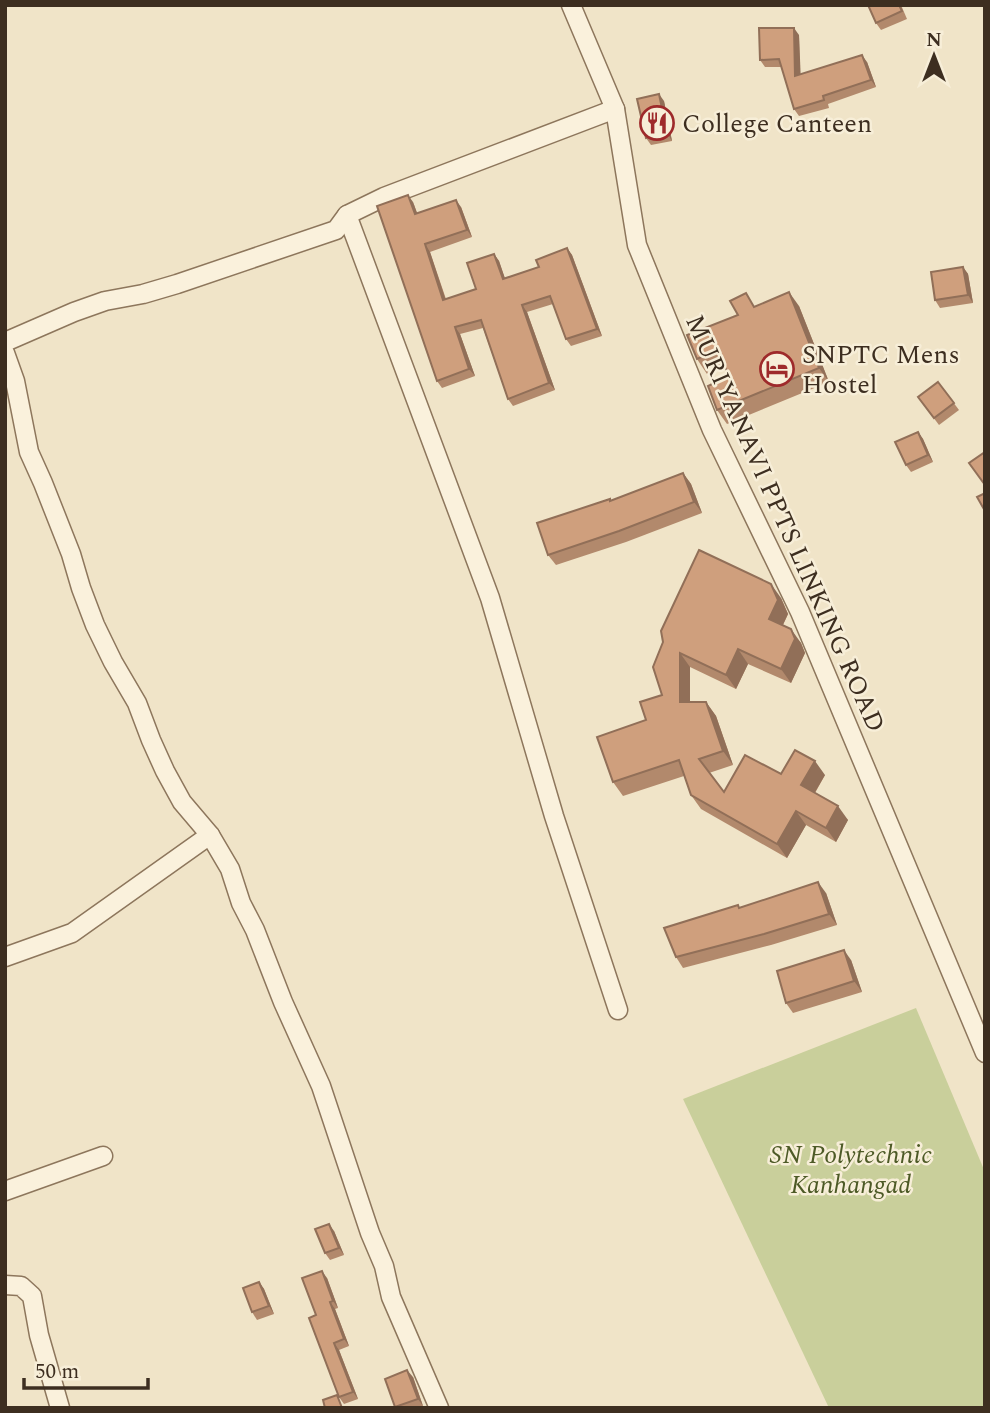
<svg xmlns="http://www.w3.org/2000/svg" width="990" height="1413" font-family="Spectral,serif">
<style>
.green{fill:#c9cf9b}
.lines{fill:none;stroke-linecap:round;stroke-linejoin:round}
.minor-casing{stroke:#8d765c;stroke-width:21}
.minor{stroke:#faf1dc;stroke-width:18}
.wall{fill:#b2896c}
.shaded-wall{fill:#916f58}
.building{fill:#cf9f7d;stroke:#916f58;stroke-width:2}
.labels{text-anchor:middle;stroke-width:5;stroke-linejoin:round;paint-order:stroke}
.poi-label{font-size:26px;fill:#3d2e20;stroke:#f7eed8;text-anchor:start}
.street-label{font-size:26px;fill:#3d2e20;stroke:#f7eed8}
.park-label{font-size:26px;font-style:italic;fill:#4d5a26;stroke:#f7eed8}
</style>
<rect width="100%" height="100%" fill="#f0e4c8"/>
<polygon class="green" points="916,1008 985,1172 985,1408 829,1408 683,1099"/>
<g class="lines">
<g class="minor-casing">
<g id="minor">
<polyline points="571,5 615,109 637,245 712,430 800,612 985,1053"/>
<polyline points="347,215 490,598 554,816 618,1010"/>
<polyline points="5,342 74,312 105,301 143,294 177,284 336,230 347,215 384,197 615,109"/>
<polyline points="5,353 15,381 29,452 43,483 71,554 81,588 95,625 113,662 137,703 151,740 165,771 182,802 210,835 230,869 241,903 255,930 283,1002 321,1086 370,1233 384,1266 391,1297 439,1408"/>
<polyline points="5,957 72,933 210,835"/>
<polyline points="5,1191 103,1156"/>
<polyline points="5,1285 21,1286 32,1296 39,1335 60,1408"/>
</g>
</g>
<use href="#minor" class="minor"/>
</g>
<g class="wall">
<polygon points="868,5 901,5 907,19 881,30 876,23"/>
<polygon points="799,35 800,75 867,62 876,87 828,104 829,108 799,116 794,109 782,67 765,67 760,60"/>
<polygon points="664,101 672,141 651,145 646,138"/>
<polygon points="413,202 417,213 461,207 472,237 430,252 446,299 476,289 494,254 499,261 505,279 539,267 567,248 572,255 602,336 571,346 566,339 553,304 527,312 555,390 513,406 508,399 483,328 460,334 475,376 442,388 437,381"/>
<polygon points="963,267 968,274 973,303 940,308 935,300"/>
<polygon points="755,306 799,306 829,382 727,424 717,410 729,376 724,366 707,374 697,359 738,315"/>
<polygon points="938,382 959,410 939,425 918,397"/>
<polygon points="918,432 923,439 933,462 911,472 906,465"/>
<polygon points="683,473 691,484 702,513 626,542 556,565 548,555 611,501"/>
<polygon points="781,598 788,614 783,625 801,643 805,653 791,683 748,664 736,689 690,667 690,702 706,702 716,716 733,765 709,773 724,792 781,774 825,775 815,793 848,820 836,842 806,825 787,858 701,809 691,795 684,776 623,796 613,782 646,720 662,695 653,667"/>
<polygon points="826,893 837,925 771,945 683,968 676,957 740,908"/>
<polygon points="851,960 862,992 793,1013 786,1003"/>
<polygon points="334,1231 344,1255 330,1260 325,1253"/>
<polygon points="327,1278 338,1308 335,1309 349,1346 339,1350 358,1399 344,1404 339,1397 316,1315"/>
<polygon points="259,1282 264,1289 274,1314 257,1320 252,1312"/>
<polygon points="413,1377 423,1406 419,1408 396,1408"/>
</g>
<g class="shaded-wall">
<polygon points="794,28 799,35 801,83 795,76"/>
<polygon points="862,55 867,62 876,87 871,80"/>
<polygon points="659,94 664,101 672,141 667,133"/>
<polygon points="408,195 413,202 420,221 415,214"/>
<polygon points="456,200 461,207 472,237 467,230"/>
<polygon points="425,244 430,252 448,307 443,300"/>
<polygon points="567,248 572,255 602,336 597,329"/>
<polygon points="494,254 499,261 508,287 503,279"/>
<polygon points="963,267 968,274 973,303 968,295"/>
<polygon points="789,292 799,306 829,382 819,368"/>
<polygon points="522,305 527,312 555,390 549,383"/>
<polygon points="455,327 460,334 475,376 469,369"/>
<polygon points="918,432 923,439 933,462 928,455"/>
<polygon points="683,473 691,484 702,513 694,502"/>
<polygon points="771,584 781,598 788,614 779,633 769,619"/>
<polygon points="791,629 801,643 805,653 791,683 781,669"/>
<polygon points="738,649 748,664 736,689 726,675"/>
<polygon points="680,653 690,667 690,716 680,702"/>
<polygon points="706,702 716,716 733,765 723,751"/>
<polygon points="815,761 825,775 811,799 801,785"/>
<polygon points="838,806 848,820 836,842 826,828"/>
<polygon points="796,811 806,825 787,858 777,844"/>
<polygon points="818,882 826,893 837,925 829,914"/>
<polygon points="844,950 851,960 862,992 854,981"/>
<polygon points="329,1224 334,1231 344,1255 339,1248"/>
<polygon points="322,1271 327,1278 338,1308 333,1301"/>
<polygon points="259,1282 264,1289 274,1314 269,1306"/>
<polygon points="330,1302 335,1309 349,1346 344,1339"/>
<polygon points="334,1343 339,1350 358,1399 353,1392"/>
<polygon points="407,1370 413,1377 423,1406 418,1399"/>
</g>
<g class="building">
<polygon points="868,5 899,5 902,11 876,23"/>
<polygon points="759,28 794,28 795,76 862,55 871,80 823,96 824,100 794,109 779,59 760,60"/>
<polygon points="659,94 667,133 646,138 637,99"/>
<polygon points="408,195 415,214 456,200 467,230 425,244 443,300 476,289 467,263 494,254 503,279 539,267 536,260 567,248 597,329 566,339 550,296 522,305 549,383 508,399 481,320 455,327 469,369 437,381 377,206"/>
<polygon points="963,267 968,295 935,300 931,272"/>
<polygon points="789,292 819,368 717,410 708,386 729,376 717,350 697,359 687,335 738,315 730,301 746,293 754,307"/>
<polygon points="938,382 954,403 934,418 918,397"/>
<polygon points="918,432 928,455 906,465 895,442"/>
<polygon points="985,452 985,485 969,463"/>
<polygon points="683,473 694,502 619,531 548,555 537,523 610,499 610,501"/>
<polygon points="985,493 985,511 977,497"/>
<polygon points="699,550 771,584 778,600 769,619 791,629 795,639 781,669 738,649 726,675 680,653 680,702 706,702 723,751 699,759 724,792 745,755 781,774 795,750 815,761 801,785 838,806 826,828 796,811 777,844 691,795 679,760 613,782 597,737 646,720 640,702 662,695 653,667 663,642 661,631"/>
<polygon points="818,882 829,914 764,934 676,957 664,928 738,905 739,908"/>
<polygon points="844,950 854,981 786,1003 777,971"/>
<polygon points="329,1224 339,1248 325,1253 315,1229"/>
<polygon points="322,1271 333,1301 330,1302 344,1339 334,1343 353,1392 339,1397 309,1318 316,1315 302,1278"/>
<polygon points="259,1282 269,1306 252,1312 243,1288"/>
<polygon points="407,1370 418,1399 395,1407 385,1379"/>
<polygon points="337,1395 342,1408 325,1408 323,1400"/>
</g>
<defs>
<g id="restaurant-ring" transform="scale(1.75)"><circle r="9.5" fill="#f7eed8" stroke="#9e2a2b" stroke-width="1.5"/><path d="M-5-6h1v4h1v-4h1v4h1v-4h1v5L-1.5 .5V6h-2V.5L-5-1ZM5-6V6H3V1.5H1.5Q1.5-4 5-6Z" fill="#9e2a2b"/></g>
<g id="hotel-ring" transform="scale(1.75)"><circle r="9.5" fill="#f7eed8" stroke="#9e2a2b" stroke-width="1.5"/><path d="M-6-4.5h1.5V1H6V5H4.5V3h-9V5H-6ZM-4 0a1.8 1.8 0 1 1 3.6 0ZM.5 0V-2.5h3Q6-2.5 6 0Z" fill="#9e2a2b"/></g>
</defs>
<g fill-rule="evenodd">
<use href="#restaurant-ring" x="657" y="123"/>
<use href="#hotel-ring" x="777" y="369"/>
</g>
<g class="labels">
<g class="poi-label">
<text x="682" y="132">College Canteen</text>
<text x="802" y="363">SNPTC Mens<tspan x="802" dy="30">Hostel</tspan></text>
</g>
<g class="street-label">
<text transform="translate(786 523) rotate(66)" y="9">MURIYANAVI PPTS LINKING ROAD</text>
</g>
<g class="park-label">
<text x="851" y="1163">SN Polytechnic<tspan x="851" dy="30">Kanhangad</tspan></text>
</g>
</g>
<rect width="990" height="1413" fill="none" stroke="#3d2e20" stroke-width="14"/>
<g transform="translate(934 56)" stroke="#f7eed8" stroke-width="5" paint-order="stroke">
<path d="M0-5L12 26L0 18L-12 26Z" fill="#3d2e20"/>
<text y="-10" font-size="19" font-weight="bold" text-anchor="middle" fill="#3d2e20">N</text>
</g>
<path d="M24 1378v10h124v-10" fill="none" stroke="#3d2e20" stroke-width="3.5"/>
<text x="35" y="1378" font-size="21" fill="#3d2e20" stroke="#f7eed8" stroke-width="5" paint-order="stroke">50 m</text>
</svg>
